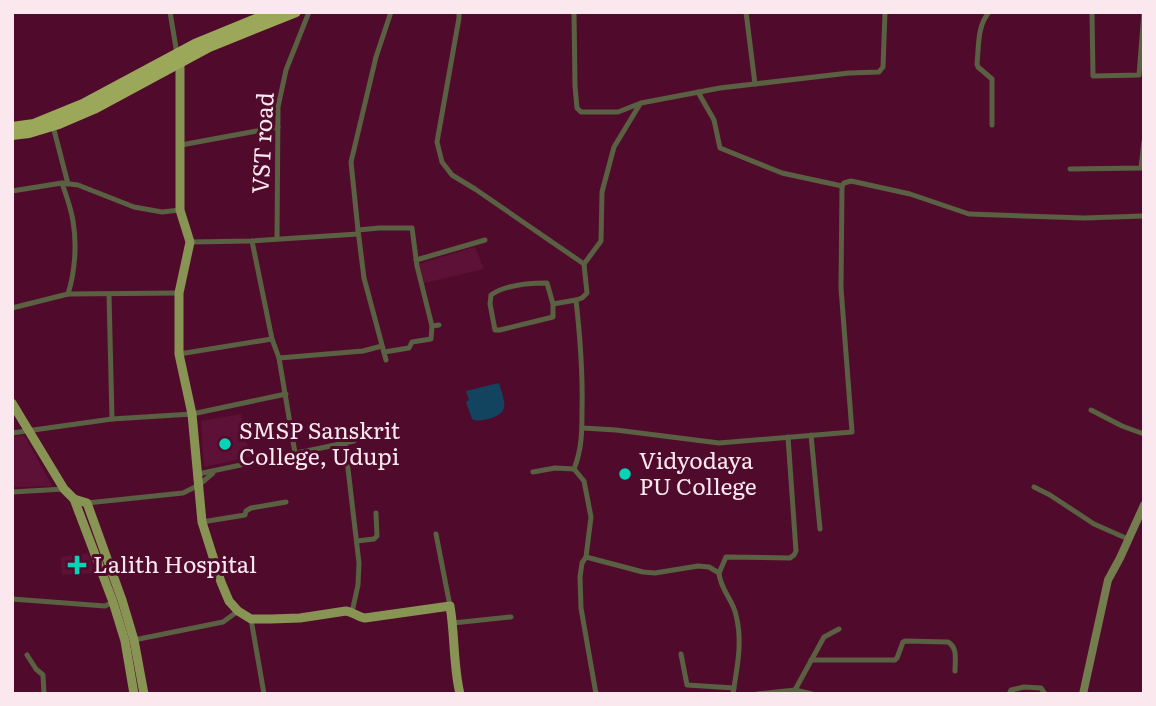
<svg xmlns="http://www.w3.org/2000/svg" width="1156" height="706" font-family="Literata,serif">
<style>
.built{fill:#5e1136}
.water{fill:#124460}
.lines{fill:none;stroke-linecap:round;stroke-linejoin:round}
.street{stroke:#5a6042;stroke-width:5}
.secondary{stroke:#747d4d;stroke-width:8}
.primary{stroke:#889454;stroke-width:9}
.highway{stroke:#9ba85a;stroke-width:10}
.poi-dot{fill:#05d5b6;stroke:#500b2c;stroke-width:2.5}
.labels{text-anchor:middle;stroke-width:6;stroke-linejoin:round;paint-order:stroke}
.street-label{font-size:23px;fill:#fae8ee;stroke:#500b2c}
.poi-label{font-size:23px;fill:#fae8ee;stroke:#500b2c;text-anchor:start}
</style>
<rect width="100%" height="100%" fill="#500b2c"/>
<g class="built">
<polygon points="475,247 484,269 424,283 419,264"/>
<polygon points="241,414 250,457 204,467 201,421"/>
<polygon points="24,435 52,486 12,487 12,437"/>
<polygon points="88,553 94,573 62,575 61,557"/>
</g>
<path class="water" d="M499 383C504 401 512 413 488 419 481 420 478 422 472 419L466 402 469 400 466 391Z"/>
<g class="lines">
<g class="street">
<polyline points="170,12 177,54"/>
<path d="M459 12V18L437 142 442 162 452 175 475 189 584 264 587 293 582 298 576 300C580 336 583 372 582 410 582 431 582 449 574 469"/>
<polyline points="574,12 575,86 577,108 581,112 618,112 641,103 720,88 849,73 879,72 883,67 885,12"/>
<polyline points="746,12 755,84"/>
<path d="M989 12C977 27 979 45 977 64L978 67 992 79V125"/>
<polyline points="1092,12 1093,76 1139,75 1144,12"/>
<polyline points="698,92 714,120 720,148 782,173 842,186 844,183 851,181 910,194 969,214 1084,218 1144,216"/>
<polyline points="53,126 68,184"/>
<polyline points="181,145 278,127"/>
<polyline points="1070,169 1141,168 1144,141"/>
<path d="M62 183C66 195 71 208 73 221 77 244 75 272 68 294"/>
<polyline points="12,191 62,183 78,185 134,207 162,212 180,210"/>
<polyline points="358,230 379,228 412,228 417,266 432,326 439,325"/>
<polyline points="277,239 278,107 286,70 309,12"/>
<polyline points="252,241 272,339 279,358 295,453"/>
<polyline points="190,242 252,241 358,234"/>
<polyline points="416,260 485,240"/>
<polyline points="584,264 601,241 602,192 614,147 640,104"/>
<polyline points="109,294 112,419"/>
<path d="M553 304V317L500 330H495L490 304 491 295C505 285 530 283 547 283L553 304 576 300"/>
<polyline points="12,308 68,294 179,293"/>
<polyline points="384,352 409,348 412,342 431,339 432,326"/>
<polyline points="179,354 272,339"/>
<polyline points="279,358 363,351 382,346"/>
<polyline points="386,360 364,278 358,230 351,162 376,57 391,12"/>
<polyline points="1091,410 1122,426 1144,434"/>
<polyline points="583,428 616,430 719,443 852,432 841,288 842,186"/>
<polyline points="12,433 112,419 192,414 286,394"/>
<polyline points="811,435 820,529"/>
<polyline points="345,443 359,563 358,585 352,612"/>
<polyline points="574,469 584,481 591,517 586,557 582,563 580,577 581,608 596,694"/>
<polyline points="533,472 555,468 574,469"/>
<polyline points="198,474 354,441"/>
<polyline points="1034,487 1050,495 1094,524 1128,539"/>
<polyline points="12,492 64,489"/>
<polyline points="87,503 183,493 199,485 213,473"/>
<polyline points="202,522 245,515 246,511 251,508 286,502"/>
<polyline points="436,534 450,606"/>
<polyline points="357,541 374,539 377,536 376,513"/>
<path d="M586 557 643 572 655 573 698 566 709 567 719 573C720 589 733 600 736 615 743 643 737 666 733 694"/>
<polyline points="719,573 726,557 790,558 794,555 796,551 788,437"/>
<polyline points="12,599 105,606 113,602"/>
<polyline points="251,619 264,694"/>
<polyline points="453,623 511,617"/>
<polyline points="134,640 223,622 238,611"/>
<polyline points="681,654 687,685 734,688"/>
<polyline points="27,655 36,669 43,675 44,694"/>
<path d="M811 660H895L897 658 903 642 905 641 948 642C958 648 955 660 955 671"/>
<polyline points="795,690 824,637 839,629"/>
<polyline points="757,694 795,690 812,694"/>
<polyline points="1009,694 1011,690 1024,687 1041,688 1045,694"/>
</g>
<polyline class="secondary" points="1083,694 1108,580 1120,558 1144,505"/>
<g class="primary">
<path d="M180 63V210L190 242 179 293V354L192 414 202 522 221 582 229 601 238 611 251 619H271L300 618 346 611C353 612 358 617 365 618L450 606C455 635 453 665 460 694"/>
<polyline points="12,403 64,489 74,499 113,602 125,641 134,694"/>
<polyline points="74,499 87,503 122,600 134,640 144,694"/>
</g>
<g class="highway">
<polyline points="12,127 34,124 83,104 195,44 273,12"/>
<polyline points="12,135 29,133 59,124 94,109 209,47 296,12"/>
</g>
</g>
<g class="poi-dot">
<circle cx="225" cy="444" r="7"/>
<circle cx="625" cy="474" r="7"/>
<path d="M73.5 554.5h7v7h7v7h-7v7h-7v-7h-7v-7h7z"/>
</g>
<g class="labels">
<g class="street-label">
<text transform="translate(263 143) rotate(-87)" y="8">VST road</text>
</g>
<g class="poi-label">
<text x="239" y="439">SMSP Sanskrit<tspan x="239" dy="26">College, Udupi</tspan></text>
<text x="639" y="469">Vidyodaya<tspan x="639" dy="26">PU College</tspan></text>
<text x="93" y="573">Lalith Hospital</text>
</g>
</g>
<rect width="1156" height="706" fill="none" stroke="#fae8ee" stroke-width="28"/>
</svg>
